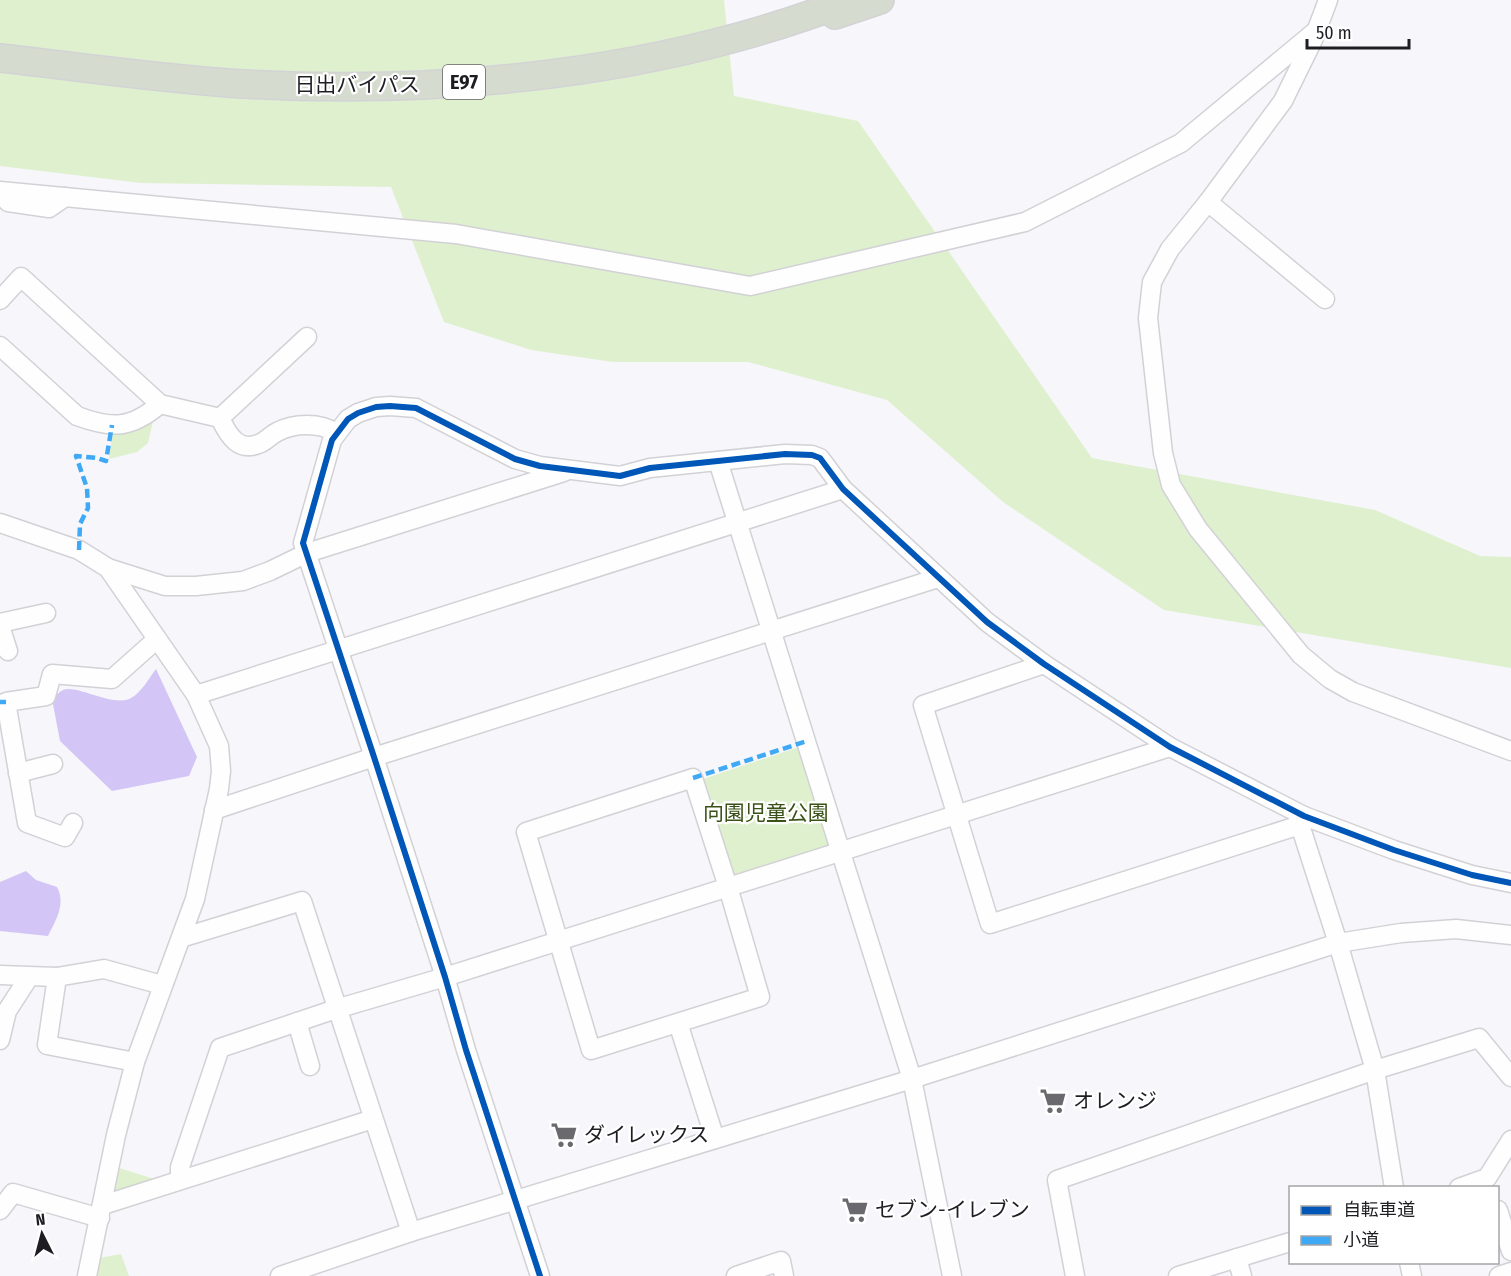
<svg xmlns="http://www.w3.org/2000/svg" width="1511" height="1276" font-family="'Fira Sans Condensed','Noto Sans JP',sans-serif">
<style>
.green{fill:#dff0cf}
.water{fill:#d3c6f6}
.lines{fill:none;stroke-linecap:round;stroke-linejoin:round}
.minor-casing{stroke:#d2d1d6;stroke-width:21}
.highway-casing{stroke:#d3d3d6;stroke-width:30}
.minor{stroke:#fefefe;stroke-width:18}
.highway{stroke:#d5dbcf;stroke-width:27}
.quiet{stroke:#3fa9f5;stroke-width:4.5;stroke-dasharray:9 4.5;stroke-linecap:butt}
.cycleway-casing{stroke:#fff;stroke-width:10}
.cycleway{stroke:#0057b8;stroke-width:6}
.labels{text-anchor:middle;stroke-width:4.5;stroke-linejoin:round;paint-order:stroke}
.shield{fill:#fff;stroke:#626164;stroke-width:1.5}
.shield-label{font-size:20px;font-weight:bold;fill:#1e1d22}
.street-label{font-size:21px;fill:#1e1d22;stroke:#fff}
.park-label{font-size:21px;fill:#3a5217;stroke:#fff}
.poi-label{font-size:21px;fill:#1e1d22;stroke:#fff;text-anchor:start}
</style>
<rect width="100%" height="100%" fill="#f7f6fb"/>
<g class="green">
<polygon points="0,0 724,0 734,96 858,121 1092,458 1375,510 1480,556 1511,557 1511,668 1164,610 1003,502 887,400 748,362 613,362 531,350 444,322 391,187 141,183 0,166"/>
<polygon points="154,417 148,443 137,452 109,459 113,431"/>
<polygon points="799,747 832,846 733,878 700,780"/>
<polygon points="116,1167 161,1181 116,1195 110,1191"/>
<polygon points="121,1254 129,1276 95,1276 99,1258"/>
</g>
<g class="water">
<path d="M156 669 197 757 189 776 112 791 60 741 52 699C55 696 59 692 63 690 77 684 113 708 131 698 142 692 149 678 156 669Z"/>
<path d="M26 871 36 880 57 887C66 904 56 920 48 936L0 931V882Z"/>
</g>
<g class="lines">
<g class="minor-casing">
<g id="minor">
<polyline points="1328,0 1313,40 1283,101 1208,202 1170,249 1152,282 1148,318 1163,453 1171,485 1198,529 1301,655 1330,679 1353,692 1511,751"/>
<polyline points="0,191 456,234 750,286 1025,222 1181,143 1317,30"/>
<polyline points="8,202 49,208 65,197"/>
<polyline points="1208,202 1325,299"/>
<path d="M0 300 21 277 160 404 220 418C229 437 239 453 261 443 267 440 271 435 277 432 294 423 320 422 336 433"/>
<path d="M0 346 77 416C112 429 131 429 160 404"/>
<polyline points="220,418 307,337"/>
<polyline points="718,461 912,1079 952,1276"/>
<polyline points="0,523 79,550 108,568 165,586 196,586 243,581 270,571 307,553 564,472"/>
<polyline points="0,623 46,613"/>
<polyline points="0,626 8,651"/>
<polyline points="1044,664 923,705 990,924 1300,825 1304,816"/>
<polyline points="196,695 843,489"/>
<polyline points="18,773 53,764"/>
<polygon points="693,778 728,887 760,997 591,1050 526,832"/>
<polyline points="214,810 374,757 938,578"/>
<polyline points="73,823 65,837 27,823 6,702 46,696 52,674 112,679 157,639"/>
<polyline points="1300,825 1338,943 1375,1070 1394,1188"/>
<polyline points="181,938 302,901 411,1232"/>
<polyline points="0,975 57,977 104,969 162,985"/>
<polyline points="57,977 47,1045 135,1062"/>
<polyline points="297,1022 310,1066"/>
<polyline points="678,1023 715,1139"/>
<polyline points="0,1040 7,1011 29,977"/>
<polyline points="180,1179 180,1167 220,1048 336,1009 445,977 1170,747"/>
<polyline points="1459,1188 1487,1178 1511,1140"/>
<polyline points="103,1205 373,1119"/>
<polyline points="0,1210 13,1193 100,1218"/>
<polyline points="1498,1210 1511,1251"/>
<polyline points="1237,1258 1242,1276"/>
<polyline points="1409,1262 1412,1276"/>
<polyline points="87,1276 116,1135 135,1062 195,899 219,789 221,771 219,746 196,695 108,568"/>
<polyline points="280,1276 411,1232 912,1079 1338,943 1401,933 1456,929 1511,935"/>
<polyline points="540,1276 466,1050 445,977 374,757 303,543 332,440 348,419 358,413 376,407 390,406 416,408 515,459 540,466 620,476 650,468 785,454 812,455 820,458 843,489 987,622 1044,664 1170,747 1304,816 1394,850 1472,875 1511,883"/>
<polyline points="736,1276 781,1261 784,1276"/>
<polyline points="1075,1276 1057,1180 1375,1070 1479,1038 1511,1077"/>
<polyline points="1178,1276 1290,1242"/>
<polyline points="1499,1276 1511,1272"/>
</g>
</g>
<g class="highway-casing">
<g id="highway">
<polyline points="835,15 880,0"/>
<path d="M0 58C81 67 162 79 243 84 445 95 661 74 850 0"/>
</g>
</g>
<use href="#minor" class="minor"/>
<use href="#highway" class="highway"/>
<g class="quiet">
<polyline points="79,550 80,524 88,508 87,488 76,456 97,458 106,461 112,425"/>
<polyline points="0,702 6,702"/>
<polyline points="693,778 807,741"/>
</g>
<g class="cycleway-casing">
<polyline id="cycleway" points="540,1276 466,1050 445,977 374,757 303,543 332,440 348,419 358,413 376,407 390,406 416,408 515,459 540,466 620,476 650,468 785,454 812,455 820,458 843,489 987,622 1044,664 1170,747 1304,816 1394,850 1472,875 1511,883"/>
</g>
<use href="#cycleway" class="cycleway"/>
</g>
<defs>
<g id="supermarket-bare" transform="scale(2.07)"><path d="M-6-5.5h2.5l.6 2H6L4.5 2H-2.5L-4.4-4H-6ZM-1.5 3.2a1.3 1.3 0 1 0 .1 0ZM3 3.2a1.3 1.3 0 1 0 .1 0Z" fill="#6a696e" stroke="#fff" stroke-width="2.5" paint-order="stroke"/></g>
</defs>
<g fill-rule="evenodd">
<use href="#supermarket-bare" x="1053" y="1101"/>
<use href="#supermarket-bare" x="564" y="1135"/>
<use href="#supermarket-bare" x="855" y="1210"/>
</g>
<g class="labels">
<rect class="shield" x="443" y="65" width="42" height="34" rx="4.5"/>
<g class="shield-label">
<text x="464" y="89">E97</text>
</g>
<g class="street-label">
<text x="357" y="92">日出バイパス</text>
</g>
<g class="park-label">
<text x="766" y="820">向園児童公園</text>
</g>
<g class="poi-label">
<text x="1073" y="1108">オレンジ</text>
<text x="584" y="1142">ダイレックス</text>
<text x="875" y="1217">セブン-イレブン</text>
</g>
</g>
<rect x="1289" y="1186" width="210" height="78" fill="#ffffff" stroke="#a5a5a7" stroke-width="1.5"/>
<rect x="1301" y="1206" width="30" height="9" fill="#0057b8" stroke="#a5a5a7" stroke-width="1.5"/>
<text x="1343" y="1216" font-size="18" fill="#1e1d22">自転車道</text>
<rect x="1301" y="1236" width="30" height="9" fill="#3fa9f5" stroke="#a5a5a7" stroke-width="1.5"/>
<text x="1343" y="1246" font-size="18" fill="#1e1d22">小道</text>
<g transform="translate(42 1234) rotate(354)" stroke="#ffffff" stroke-width="4.5" paint-order="stroke">
<path d="M0-4.5L10 22L0 15L-10 22Z" fill="#1e1d22"/>
<text y="-9" font-size="16" font-weight="bold" text-anchor="middle" fill="#1e1d22">N</text>
</g>
<path d="M1307 39v9h102v-9" fill="none" stroke="#1e1d22" stroke-width="3"/>
<text x="1316" y="39" font-size="18" fill="#1e1d22" stroke="#ffffff" stroke-width="4.5" paint-order="stroke">50 m</text>
</svg>
